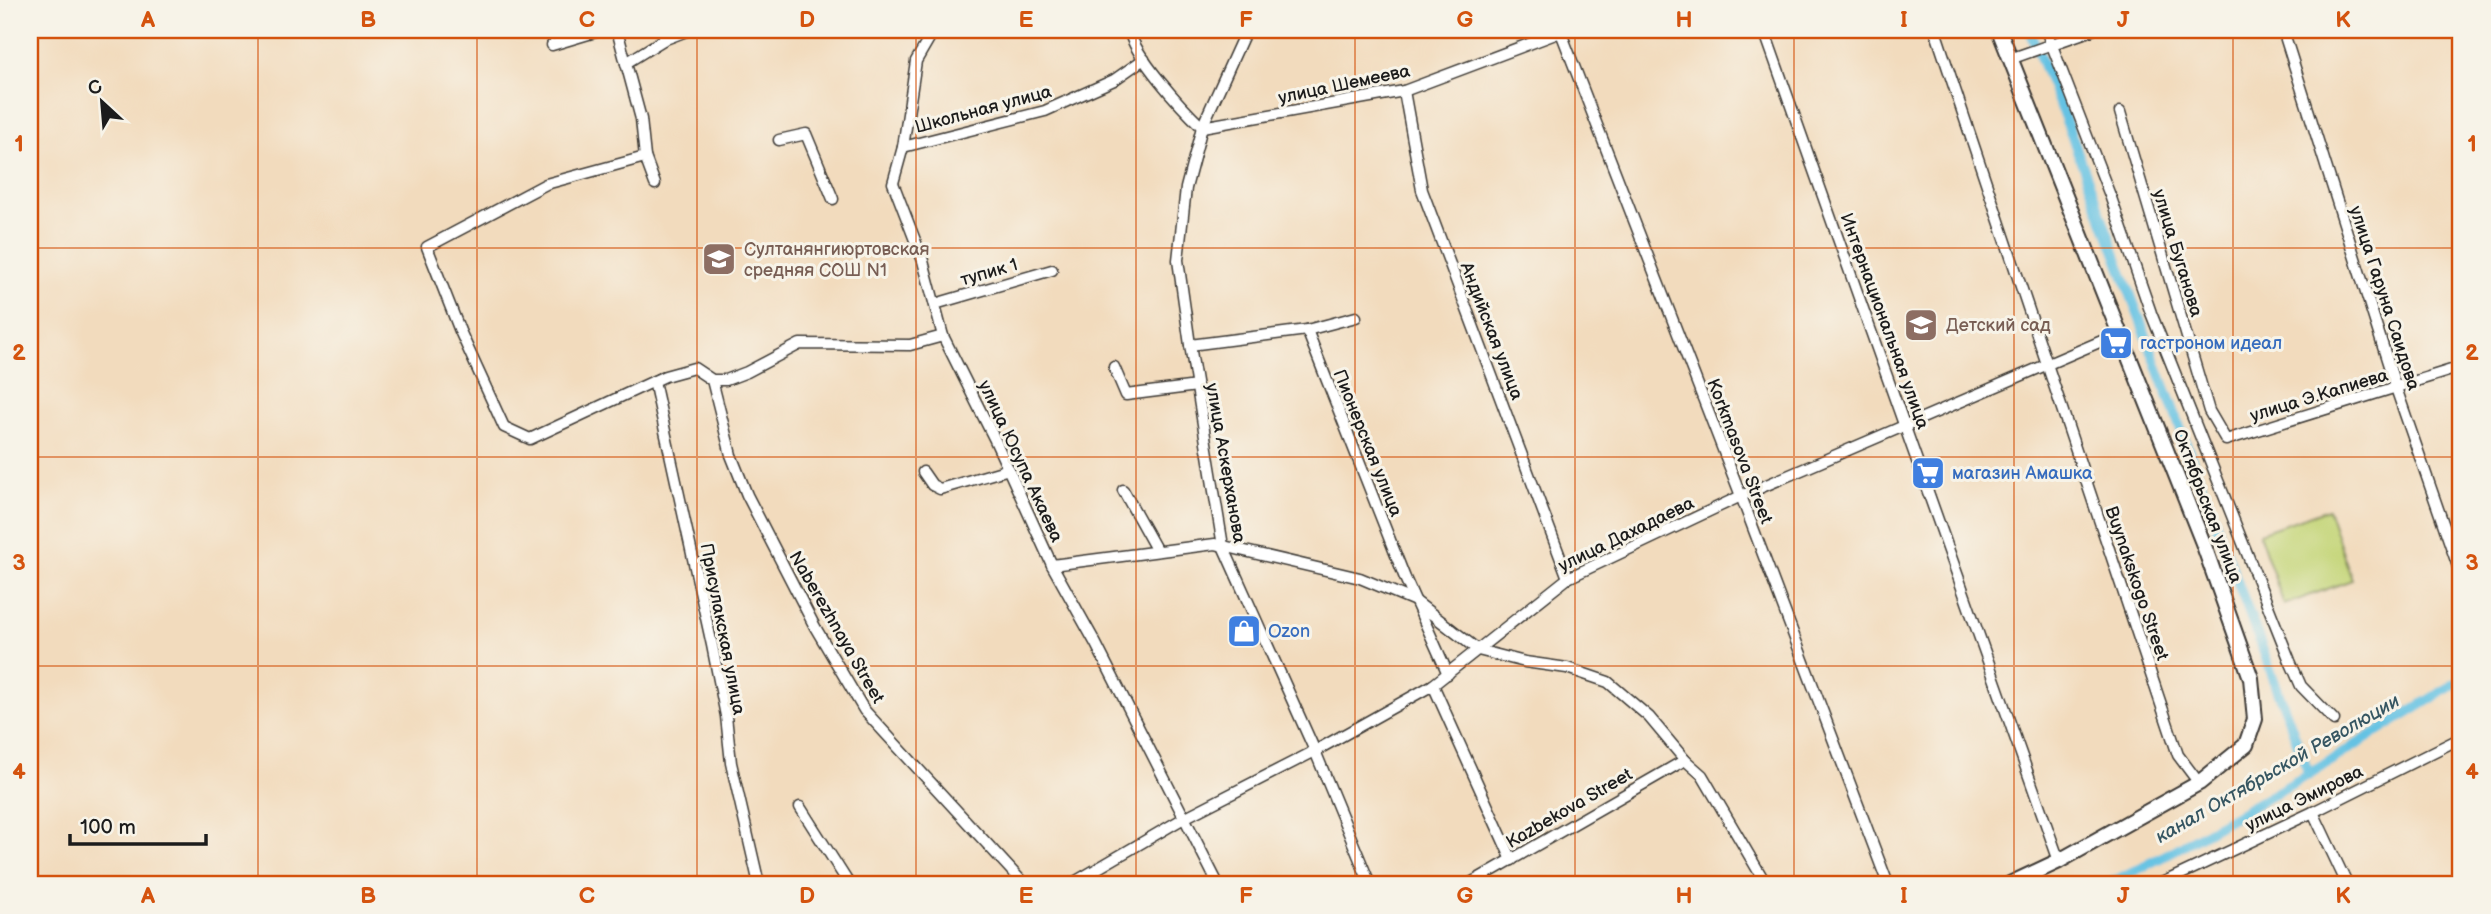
<svg xmlns="http://www.w3.org/2000/svg" width="2491" height="914" font-family="'Balsamiq Sans',sans-serif">
<style>
.green{fill:#c4d578;stroke:#70784a;stroke-width:2}
.lines{fill:none;stroke-linecap:round;stroke-linejoin:round}
.canal{stroke:#65c2e3;stroke-width:10}
.street-casing{stroke:#3c3934;stroke-width:13}
.secondary-casing{stroke:#3c3934;stroke-width:18}
.street{stroke:#fff;stroke-width:10}
.secondary{stroke:#fff;stroke-width:14}
.grid{fill:none;stroke:#d4530e;stroke-width:2;stroke-opacity:0.55}
.labels{text-anchor:middle;stroke-width:6;stroke-linejoin:round;paint-order:stroke}
.street-label{font-size:18px;fill:#1c1c1c;stroke:#f7f3e8}
.education-label{font-size:18px;fill:#785e54;stroke:#f7f3e8;text-anchor:start}
.shop-label{font-size:18px;fill:#366cbe;stroke:#f7f3e8;text-anchor:start}
.water-label{font-size:19px;font-style:italic;fill:#365662;stroke:#f7f3e8}
.neatline{fill:none;stroke:#d4530e;stroke-width:2.5}
.grid-label{font-size:23px;text-anchor:middle;font-weight:bold;fill:#d4530e}
</style>
<rect width="100%" height="100%" fill="#f7f3e8"/>
<filter id="ink" filterUnits="userSpaceOnUse"><feTurbulence type="fractalNoise" baseFrequency=".0143" numOctaves="2"/><feDisplacementMap in="SourceGraphic" scale="14" xChannelSelector="R" yChannelSelector="G"/><feConvolveMatrix kernelMatrix="1 2 1 2 8 2 1 2 1" color-interpolation-filters="sRGB"/></filter>
<filter id="wash" filterUnits="userSpaceOnUse"><feTurbulence type="fractalNoise" baseFrequency=".00686" numOctaves="4" result="noise"/><feDisplacementMap in="SourceGraphic" scale="28" xChannelSelector="R" yChannelSelector="G"/><feGaussianBlur stdDeviation="1.57" result="paint"/><feColorMatrix in="noise" values="0 0 0 0 0 0 0 0 0 0 0 0 0 0 0 0 0 1.4 0 .05"/><feComposite in="paint" operator="in"/></filter>
<g filter="url(#wash)">
<rect width="100%" height="100%" fill="#f2dbbd"/>
<polygon class="green" points="2328,509 2352,580 2284,605 2259,533"/>
<g class="lines">
<g class="canal">
<polyline points="2029,30 2065,118 2309,774"/>
<polyline points="2108,884 2164,856 2309,774 2461,680"/>
</g>
</g>
</g>
<g filter="url(#ink)">
<g class="lines">
<g class="street-casing">
<g id="street">
<polyline points="617,30 641,119 645,157 655,184"/>
<polyline points="934,30 916,61 903,147 893,183 923,261 943,336 994,438 1052,565 1096,644 1218,884"/>
<path d="M1129 30C1135 57 1181 107 1202 127L1404 91 1566 30"/>
<polyline points="1246,30 1202,127 1186,188 1178,260 1190,345 1223,546 1315,751 1370,884"/>
<polyline points="1560,30 1741,496 1888,884"/>
<polyline points="1764,30 2059,861"/>
<polyline points="1935,30 2178,755 2199,783"/>
<polyline points="2046,30 2111,198 2151,313 2290,661 2301,686 2334,720"/>
<polyline points="2283,30 2396,388 2461,575"/>
<polyline points="552,45 602,30"/>
<polyline points="2010,59 2092,30"/>
<polyline points="626,63 663,40 689,30"/>
<polyline points="1404,91 1422,190 1568,578"/>
<polyline points="2120,112 2209,411 2226,440 2461,367"/>
<polyline points="779,140 806,134 833,199"/>
<polyline points="903,147 1045,111 1114,80 1144,59"/>
<polyline points="645,157 546,184 427,247 460,331 504,427 530,439 665,376 694,368 712,380 726,380 747,372 800,344 910,345 943,336"/>
<polyline points="935,304 1052,270"/>
<polyline points="1307,330 1356,317"/>
<polyline points="1190,345 1307,330 1405,578 1448,674"/>
<polyline points="1114,367 1126,395 1197,386"/>
<polyline points="712,380 731,455 747,495 815,627 864,710 1024,884"/>
<polyline points="654,381 712,645 726,716 731,763 759,884"/>
<polyline points="923,472 932,485 940,489 1009,469"/>
<polyline points="1123,490 1157,551"/>
<polyline points="1052,565 1215,544 1360,578 1415,601 1478,650 1525,662 1567,668 1608,682 1649,717 1685,760 1702,775 1766,884"/>
<polyline points="1433,685 1512,860"/>
<polyline points="800,807 849,884"/>
<polyline points="2313,812 2347,884"/>
<polyline points="1071,884 1184,818 1315,751 1433,685 1568,578 1741,496 2118,334"/>
<polyline points="1469,884 1685,760"/>
<polyline points="2160,884 2313,812 2461,738"/>
</g>
</g>
<g class="secondary-casing">
<polyline id="secondary" points="1999,30 2203,543 2251,678 2255,719 2246,745 2199,783 2059,861 2010,884"/>
</g>
<use href="#street" class="street"/>
<use href="#secondary" class="secondary"/>
</g>
</g>
<path class="grid" d="M258 30V884M477 30V884M697 30V884M916 30V884M1136 30V884M1355 30V884M1575 30V884M1794 30V884M2014 30V884M2233 30V884M30 248H2461M30 457H2461M30 666H2461"/>
<defs>
<g id="school-square" transform="scale(1.75)"><rect x="-9" y="-9" width="18" height="18" rx="4" fill="#8d6e63" stroke="#f7f3e8"/><path d="M0-5L7-2L0 1L-7-2ZM-4 1L0 2.5L4 1V4Q0 6-4 4Z" fill="#fff"/></g>
<g id="supermarket-square" transform="scale(1.75)"><rect x="-9" y="-9" width="18" height="18" rx="4" fill="#3f7fe0" stroke="#f7f3e8"/><path d="M-6-5.5h2.5l.6 2H6L4.5 2H-2.5L-4.4-4H-6ZM-1.5 3.2a1.3 1.3 0 1 0 .1 0ZM3 3.2a1.3 1.3 0 1 0 .1 0Z" fill="#fff"/></g>
<g id="shop-square" transform="scale(1.75)"><rect x="-9" y="-9" width="18" height="18" rx="4" fill="#3f7fe0" stroke="#f7f3e8"/><path d="M-5-2.5h2.3a2.7 3.5 0 0 1 5.4 0H5L5.5 6h-11ZM-1.5-2.5h3a1.5 2.3 0 0 0-3 0Z" fill="#fff"/></g>
</defs>
<g fill-rule="evenodd">
<use href="#school-square" x="719" y="259"/>
<use href="#school-square" x="1921" y="325"/>
<use href="#supermarket-square" x="2116" y="343"/>
<use href="#supermarket-square" x="1928" y="473"/>
<use href="#shop-square" x="1244" y="631"/>
</g>
<g class="labels">
<g class="street-label">
<text transform="translate(1344 84) rotate(-12)" y="6">улица Шемеева</text>
<text transform="translate(983 109) rotate(-15)" y="6">Школьная улица</text>
<text transform="translate(2178 253) rotate(73)" y="6">улица Буганова</text>
<text transform="translate(989 272) rotate(-16)" y="6">тупик 1</text>
<text transform="translate(2385 298) rotate(72)" y="6">улица Гаруна Саидова</text>
<text transform="translate(1885 321) rotate(70)" y="6">Интернациональная улица</text>
<text transform="translate(1492 331) rotate(69)" y="6">Андийская улица</text>
<text transform="translate(2319 395) rotate(-17)" y="6">улица Э.Капиева</text>
<text transform="translate(1368 443) rotate(68)" y="6">Пионерская улица</text>
<text transform="translate(1740 451) rotate(69)" y="6">Korkmasova Street</text>
<text transform="translate(1021 461) rotate(65)" y="6">улица Юсупа Акаева</text>
<text transform="translate(1226 463) rotate(80)" y="6">улица Аскерханова</text>
<text transform="translate(2208 506) rotate(69)" y="6">Октябрьская улица</text>
<text transform="translate(1626 534) rotate(-26)" y="6">улица Дахадаева</text>
<text transform="translate(2137 583) rotate(71)" y="6">Buynakskogo Street</text>
<text transform="translate(837 627) rotate(60)" y="6">Naberezhnaya Street</text>
<text transform="translate(723 629) rotate(79)" y="6">Присулакская улица</text>
<text transform="translate(2304 798) rotate(-26)" y="6">улица Эмирова</text>
<text transform="translate(1569 808) rotate(-30)" y="6">Kazbekova Street</text>
</g>
<g class="education-label">
<text x="744" y="255">Султанянгиюртовская<tspan x="744" dy="21">средняя СОШ N1</tspan></text>
<text x="1946" y="331">Детский сад</text>
</g>
<g class="shop-label">
<text x="2140" y="349">гастроном идеал</text>
<text x="1952" y="479">магазин Амашка</text>
<text x="1268" y="637">Ozon</text>
</g>
<g class="water-label">
<text transform="translate(2277 768) rotate(-30)" y="7">канал Октябрьской Революции</text>
</g>
</g>
<rect width="2491" height="914" fill="none" stroke="#f7f3e8" stroke-width="77"/>
<g transform="translate(102 102) rotate(334)" stroke="#f7f3e8" stroke-width="5" paint-order="stroke">
<path d="M0-5L12 26L0 18L-12 26Z" fill="#1c1c1c"/>
<text y="-10" font-size="19" font-weight="bold" text-anchor="middle" fill="#1c1c1c">С</text>
</g>
<path d="M70 834v10h136v-10" fill="none" stroke="#1c1c1c" stroke-width="3.5"/>
<text x="80" y="834" font-size="21" fill="#1c1c1c" stroke="#f7f3e8" stroke-width="5" paint-order="stroke">100 m</text>
<rect x="38" y="38" width="2414" height="838" class="neatline"/>
<g class="grid-label">
<text x="148" y="27">A</text>
<text x="368" y="27">B</text>
<text x="587" y="27">C</text>
<text x="807" y="27">D</text>
<text x="1026" y="27">E</text>
<text x="1246" y="27">F</text>
<text x="1465" y="27">G</text>
<text x="1684" y="27">H</text>
<text x="1904" y="27">I</text>
<text x="2123" y="27">J</text>
<text x="2343" y="27">K</text>
<text x="19" y="151">1</text>
<text x="2472" y="151">1</text>
<text x="19" y="360">2</text>
<text x="2472" y="360">2</text>
<text x="19" y="570">3</text>
<text x="2472" y="570">3</text>
<text x="19" y="779">4</text>
<text x="2472" y="779">4</text>
<text x="148" y="903">A</text>
<text x="368" y="903">B</text>
<text x="587" y="903">C</text>
<text x="807" y="903">D</text>
<text x="1026" y="903">E</text>
<text x="1246" y="903">F</text>
<text x="1465" y="903">G</text>
<text x="1684" y="903">H</text>
<text x="1904" y="903">I</text>
<text x="2123" y="903">J</text>
<text x="2343" y="903">K</text>
</g>
</svg>
